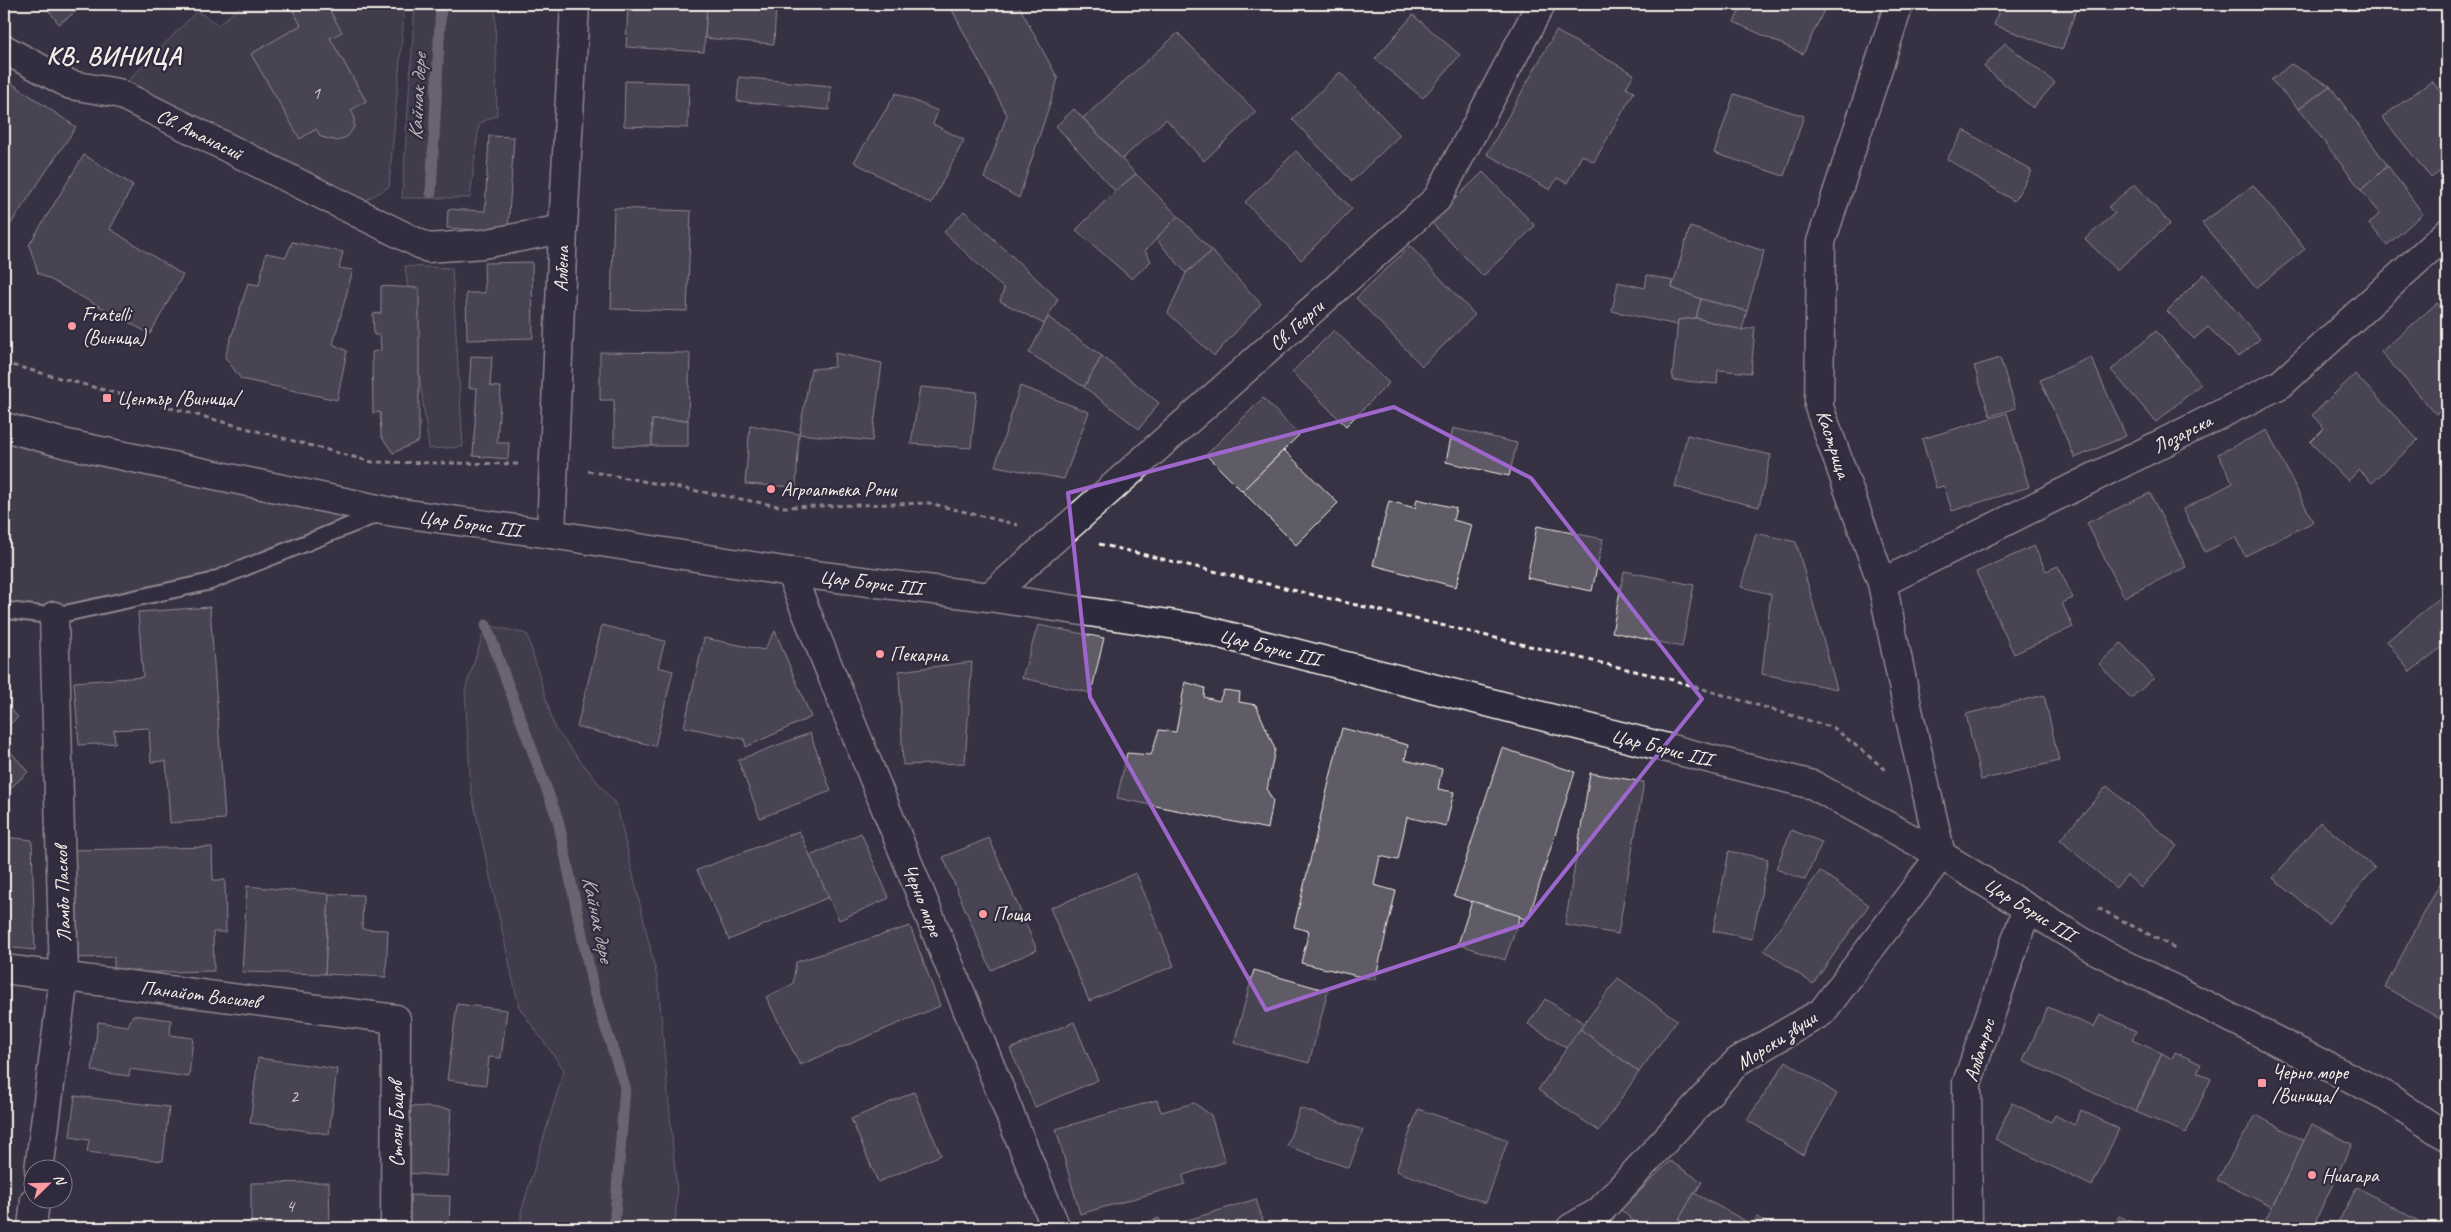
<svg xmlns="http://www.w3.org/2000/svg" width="2451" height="1232" font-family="Caveat,sans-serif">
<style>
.green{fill:#504b59;stroke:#a29ea0}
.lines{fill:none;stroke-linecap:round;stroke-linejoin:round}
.stream{stroke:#a6a2a4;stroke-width:11}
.building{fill:#5f5c67;stroke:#f4f1e8}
.service-casing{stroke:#f4f1e8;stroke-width:19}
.minor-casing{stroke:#f4f1e8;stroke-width:31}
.tertiary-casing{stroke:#f4f1e8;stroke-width:31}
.path{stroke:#f4f1e8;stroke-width:3;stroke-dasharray:5 4;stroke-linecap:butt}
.service{stroke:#2f2a3d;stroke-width:15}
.minor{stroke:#2f2a3d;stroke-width:28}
.tertiary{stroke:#2f2a3d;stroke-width:28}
.marked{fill:none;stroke:#9f67cb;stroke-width:4;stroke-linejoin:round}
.poi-dot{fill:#ff9aa2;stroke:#2f2a3d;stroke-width:2}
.labels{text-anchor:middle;stroke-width:4.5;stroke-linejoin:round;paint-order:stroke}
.number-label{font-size:18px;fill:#cfccc8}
.street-label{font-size:20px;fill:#f4f1e8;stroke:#2f2a3d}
.poi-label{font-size:20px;fill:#f4f1e8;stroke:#2f2a3d;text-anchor:start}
.water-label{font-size:21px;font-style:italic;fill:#bab6b5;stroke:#2f2a3d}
.district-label{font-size:25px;font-weight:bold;letter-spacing:1px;fill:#f4f1e8;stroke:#2f2a3d}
</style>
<rect width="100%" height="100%" fill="#373244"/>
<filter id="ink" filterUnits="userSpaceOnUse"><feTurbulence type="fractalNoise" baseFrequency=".02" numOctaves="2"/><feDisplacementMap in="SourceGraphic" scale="10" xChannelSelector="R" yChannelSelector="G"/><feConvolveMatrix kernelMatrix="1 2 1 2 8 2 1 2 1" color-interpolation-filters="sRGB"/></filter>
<g filter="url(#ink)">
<g class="green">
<polygon points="243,4 405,4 389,187 361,203 124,85 197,11 218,25"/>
<polygon points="415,4 495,4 497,115 479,124 470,198 402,198"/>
<polygon points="405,266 452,268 463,447 429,449"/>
<polygon points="4,427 387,511 209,582 54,616 4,610"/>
<polygon points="486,625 527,634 555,729 617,806 658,981 677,1193 675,1228 521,1228 521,1212 564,1070 519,1007 471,791 465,690"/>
</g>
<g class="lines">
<g class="stream">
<polyline points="431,193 441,4"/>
<polyline points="486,625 558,820 594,992 625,1087 614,1228"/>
</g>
</g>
<g class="building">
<polygon points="44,4 86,4 59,24"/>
<polygon points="306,4 326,4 342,32 330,38 366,101 351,110 354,116 354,127 348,136 338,141 321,137 316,129 300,139 251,54 301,25 293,11"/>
<polygon points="628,4 707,4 704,52 626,47"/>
<polygon points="707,4 776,4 774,44 705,38"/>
<polygon points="957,4 1018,4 1058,79 1019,198 984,178 1007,115 952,10"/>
<polygon points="1743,4 1827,4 1803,54 1734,22"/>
<polygon points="2001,4 2078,4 2062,50 1994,25"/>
<polygon points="1413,15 1460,55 1423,98 1375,59"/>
<polygon points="1556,31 1634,74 1626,88 1634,92 1594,162 1582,155 1567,183 1557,178 1550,190 1487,154"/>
<polygon points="1178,33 1256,112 1204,161 1166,119 1122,159 1083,118"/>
<polygon points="2005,43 2055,83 2033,108 1984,67"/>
<polygon points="2291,64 2330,86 2299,109 2271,80"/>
<polygon points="1340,72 1400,135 1352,181 1292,119"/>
<polygon points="739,77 831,86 829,110 737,101"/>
<polygon points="4,78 76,127 4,234"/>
<polygon points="625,81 689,83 688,128 624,126"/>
<polygon points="2432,81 2447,100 2447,166 2431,178 2382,117"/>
<polygon points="2330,86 2388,166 2361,190 2299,109"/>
<polygon points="896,93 938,111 933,124 964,140 931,204 854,162"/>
<polygon points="1734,94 1804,116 1784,176 1714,153"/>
<polygon points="1074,109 1136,174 1115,191 1056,126"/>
<polygon points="1964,130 2032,171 2014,201 1947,159"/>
<polygon points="489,136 514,137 508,232 447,228 448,209 485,211"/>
<polygon points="1296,151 1352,209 1301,260 1245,202"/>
<polygon points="84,155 133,185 110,229 183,275 150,334 38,273 29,245"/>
<polygon points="2388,166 2423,214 2387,245 2369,224 2380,213 2361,190"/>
<polygon points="1483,172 1535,226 1483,276 1431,222"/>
<polygon points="1136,174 1178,216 1145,251 1151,261 1132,279 1076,230 1115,191"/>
<polygon points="2135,184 2170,224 2117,270 2085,239 2115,213 2108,207"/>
<polygon points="2253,185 2305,249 2256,288 2202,223"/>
<polygon points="614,208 691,211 687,311 611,309"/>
<polygon points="964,211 1058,299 1044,324 1000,301 1004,289 944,232"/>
<polygon points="1178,216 1212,251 1186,273 1156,239"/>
<polygon points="1690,227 1764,251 1747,311 1701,299 1672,288"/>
<polygon points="292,242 343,252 339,268 353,270 333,344 347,351 337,400 241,379 225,357 248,283 259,285 266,253 286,257"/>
<polygon points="1410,246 1475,315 1422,366 1356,298"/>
<polygon points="1212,251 1261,304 1214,356 1168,313 1186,273"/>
<polygon points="532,262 533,338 467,340 466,293 485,293 484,263"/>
<polygon points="2204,274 2260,339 2238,357 2208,327 2194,339 2167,311"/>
<polygon points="1647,275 1673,281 1672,288 1701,299 1696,318 1678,320 1677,325 1612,311 1618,282 1645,288"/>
<polygon points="381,286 419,288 419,441 393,453 381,436 380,412 373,413 372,352 381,350 380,335 374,335 373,314 381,313"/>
<polygon points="1701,299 1747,311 1742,330 1696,318"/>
<polygon points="2437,303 2447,315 2447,404 2436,414 2381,352"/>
<polygon points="1048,317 1102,356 1084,387 1029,353"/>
<polygon points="1696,318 1742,330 1755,327 1751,373 1718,370 1717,384 1672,380 1678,320"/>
<polygon points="1334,330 1389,383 1346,426 1292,372"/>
<polygon points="2156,331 2201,384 2156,422 2111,370"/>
<polygon points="600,352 690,353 688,420 652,420 652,446 614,446 614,400 600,400"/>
<polygon points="835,353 882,363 872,441 799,434 811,369 834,367"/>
<polygon points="471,356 492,357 490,386 501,387 497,443 509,443 508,459 473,456 477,388 469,388"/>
<polygon points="1102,356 1159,403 1139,429 1084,387"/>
<polygon points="2091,357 2126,436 2075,458 2040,380"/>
<polygon points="2000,358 2016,408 1990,416 1974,366"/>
<polygon points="2355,374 2418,440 2372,483 2359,470 2348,481 2310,442 2324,428 2312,415"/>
<polygon points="1020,386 1089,412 1064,479 995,466"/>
<polygon points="920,387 977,392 971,448 911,444"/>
<polygon points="1263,398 1299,435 1242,491 1206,455"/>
<polygon points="2007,413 2029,487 1952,511 1944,486 1936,488 1922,439"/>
<rect x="652" y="420" width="36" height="26"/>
<polygon points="750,425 799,434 796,487 745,484"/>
<polygon points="1453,428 1517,443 1509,476 1446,462"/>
<polygon points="2267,430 2313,522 2245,556 2235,537 2205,552 2183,509 2233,483 2218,454"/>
<polygon points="1687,435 1771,455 1759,507 1675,487"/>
<polygon points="1284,450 1338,503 1296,545 1242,491"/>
<polygon points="2150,493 2186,567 2124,597 2087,523"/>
<polygon points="1417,499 1456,508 1453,520 1472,525 1456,587 1373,565 1389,501 1415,508"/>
<polygon points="1537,526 1603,539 1592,591 1527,578"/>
<polygon points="1756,533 1796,542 1837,689 1762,674 1771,594 1741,587"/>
<polygon points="2034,546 2046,571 2058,566 2073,598 2062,603 2073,627 2014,654 1976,572"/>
<polygon points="1624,571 1694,585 1682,647 1612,632"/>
<polygon points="2442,596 2447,602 2447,643 2410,672 2387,641"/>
<polygon points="210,607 225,819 170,823 166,761 151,762 149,728 114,730 115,743 79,745 74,682 143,677 138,612"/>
<polygon points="602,625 665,641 658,667 673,671 655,746 577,727"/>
<polygon points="1038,625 1104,638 1091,693 1022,678"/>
<polygon points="775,631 811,717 746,747 744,739 684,727 704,638 764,650"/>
<polygon points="2121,643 2154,678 2131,698 2099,664"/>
<polygon points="972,662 965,763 903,765 899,671"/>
<polygon points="1185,682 1205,688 1204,697 1219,701 1224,690 1240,692 1239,702 1256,705 1275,749 1267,790 1273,801 1268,829 1117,798 1127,753 1151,755 1159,730 1176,732"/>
<polygon points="2044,695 2059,761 1981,780 1966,714"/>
<polygon points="4,702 18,717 4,730"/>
<polygon points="1342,728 1408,745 1405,760 1442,769 1438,789 1454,792 1446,826 1407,817 1398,860 1380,856 1374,885 1396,891 1375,980 1301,963 1309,931 1294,927"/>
<polygon points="810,733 831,791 760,818 738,760"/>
<polygon points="4,744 28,772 4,794"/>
<polygon points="1502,748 1575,772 1528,920 1454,896"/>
<polygon points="1590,773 1644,782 1618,934 1565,925"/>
<polygon points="2107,786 2177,846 2141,888 2127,875 2116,888 2060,840"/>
<polygon points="2320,822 2375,868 2328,924 2273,878"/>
<polygon points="1791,830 1822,842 1805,880 1776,869"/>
<polygon points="799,831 829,897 729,940 697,870"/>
<polygon points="861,833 889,898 839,920 810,856"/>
<polygon points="4,837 32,840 35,950 4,947"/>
<polygon points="989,838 1037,950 991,970 943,857"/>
<polygon points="212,847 213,880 225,880 226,932 213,932 214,971 114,973 114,957 74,958 71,850"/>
<polygon points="1729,851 1768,859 1752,939 1713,931"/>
<polygon points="2447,870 2447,1023 2385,987"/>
<polygon points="1820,871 1869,905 1813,984 1764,950"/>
<polygon points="1136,873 1174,966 1089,1001 1050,908"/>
<polygon points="247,886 329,894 325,974 242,972"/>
<polygon points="329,894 363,895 362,929 388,930 386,977 325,974"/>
<polygon points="1472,901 1520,916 1505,960 1458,944"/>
<polygon points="910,926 940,1006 800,1065 766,997 793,984 796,962"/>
<polygon points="1254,970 1328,991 1309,1063 1234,1043"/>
<polygon points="1618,978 1677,1020 1639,1072 1580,1029"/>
<polygon points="1545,999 1584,1023 1568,1049 1528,1024"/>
<polygon points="457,1004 507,1010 501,1058 489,1057 486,1085 447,1080"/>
<polygon points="2048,1007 2094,1027 2100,1014 2136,1031 2132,1040 2162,1053 2136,1112 2023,1061"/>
<polygon points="133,1015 171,1020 170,1035 193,1038 189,1077 130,1069 129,1076 92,1071 98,1022 128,1026"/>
<polygon points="1074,1022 1098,1080 1035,1107 1010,1049"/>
<polygon points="1580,1029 1639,1072 1599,1131 1538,1090"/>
<polygon points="2175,1052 2201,1064 2197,1072 2211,1079 2186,1133 2136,1112 2162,1053 2172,1059"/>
<polygon points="258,1058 337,1069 329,1134 250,1123"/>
<polygon points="1786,1061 1837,1094 1803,1155 1747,1120"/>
<polygon points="914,1092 941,1155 878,1182 851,1119"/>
<polygon points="75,1096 169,1107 163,1161 87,1152 89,1140 70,1137"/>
<polygon points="1157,1100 1161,1112 1194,1103 1211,1115 1225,1162 1183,1175 1185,1184 1080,1214 1056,1129"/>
<polygon points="2012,1103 2051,1122 2055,1115 2074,1125 2081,1110 2119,1129 2092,1186 1995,1139"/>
<polygon points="411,1106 451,1109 447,1176 407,1173"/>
<polygon points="1300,1108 1363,1130 1349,1168 1287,1146"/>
<polygon points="1418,1109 1508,1140 1486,1203 1396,1171"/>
<polygon points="2256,1115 2304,1141 2272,1207 2217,1180"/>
<polygon points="2312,1124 2352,1144 2312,1228 2262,1228"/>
<polygon points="1670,1161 1702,1182 1674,1228 1641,1228 1621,1210"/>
<polygon points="329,1182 330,1228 251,1228 251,1183"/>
<polygon points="2357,1187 2431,1228 2335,1228"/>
<polygon points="1694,1193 1751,1224 1749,1228 1674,1228"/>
<polygon points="410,1195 450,1196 449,1228 410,1228"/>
<polygon points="1256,1199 1265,1228 1176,1228 1175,1224"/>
<polygon points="2119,1216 2145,1228 2113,1228"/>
<polygon points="1757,1217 1774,1228 1749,1228"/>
<polygon points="1159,1218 1163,1228 1131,1228"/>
<polygon points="949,1221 952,1228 928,1228"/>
</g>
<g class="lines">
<g class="service-casing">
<polyline id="service" points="4,610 54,616 209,582 383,512"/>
</g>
<g class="minor-casing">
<g id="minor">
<polyline points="4,49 71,85 118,93 428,248 483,244 563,229"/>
<polyline points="551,534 563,229 575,4"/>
<polyline points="790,572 1056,1228"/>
<polyline points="1882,583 2281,384 2447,233"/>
<polyline points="989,597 1437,199 1541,4"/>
<polyline points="4,969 396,1019 395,1228"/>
<polyline points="39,1170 64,977 54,616"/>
<polyline points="32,1228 35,1200"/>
<polyline points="1571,1228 1599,1212 1738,1061 1822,1012 1941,855 1908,710 1882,583 1819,407 1821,242 1899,4"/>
<polyline points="1968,1228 1967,1083 2027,908"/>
</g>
</g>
<g class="tertiary-casing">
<polyline id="tertiary" points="4,427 67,444 387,511 551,534 790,572 989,597 1196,628 1813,785 1941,855 2094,949 2386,1096 2447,1137"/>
</g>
<g class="path">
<polyline points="4,363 372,462 520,464"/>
<polyline points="588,471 784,507 929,503 1018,525"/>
<polyline points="1099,544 1673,680 1834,728 1886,770"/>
<polyline points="2098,908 2177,949"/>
</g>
<use href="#service" class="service"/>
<use href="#minor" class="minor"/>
<use href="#tertiary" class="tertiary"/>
</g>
</g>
<path d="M0 0H2451V1232H0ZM1394 407 1531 478 1702 699 1522 925 1266 1010 1090 697 1068 493Z" fill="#373244" fill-opacity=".55" fill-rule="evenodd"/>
<path class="marked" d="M1394 407 1531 478 1702 699 1522 925 1266 1010 1090 697 1068 493Z"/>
<g class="poi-dot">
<circle cx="72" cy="326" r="5"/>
<rect x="102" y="393" width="10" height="10" rx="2.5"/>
<circle cx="771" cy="489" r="5"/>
<circle cx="880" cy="654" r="5"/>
<circle cx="983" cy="914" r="5"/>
<rect x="2257" y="1078" width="10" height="10" rx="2.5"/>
<circle cx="2312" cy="1175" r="5"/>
</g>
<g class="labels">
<g class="number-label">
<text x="316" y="99">1</text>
<text x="294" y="1102">2</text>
<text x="290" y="1212">4</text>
</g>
<g class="street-label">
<text transform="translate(200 134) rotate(26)" y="7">Св. Атанасий</text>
<text transform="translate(561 269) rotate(-88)" y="7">Албена</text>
<text transform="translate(1296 325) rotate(-42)" y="7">Св. Георги</text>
<text transform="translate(2182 433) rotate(-27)" y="7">Лозарска</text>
<text transform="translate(1834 444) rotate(72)" y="7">Кастрица</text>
<text transform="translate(470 523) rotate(8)" y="7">Цар Борис III</text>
<text transform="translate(871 582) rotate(7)" y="7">Цар Борис III</text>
<text transform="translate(1270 647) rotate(14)" y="7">Цар Борис III</text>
<text transform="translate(1662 747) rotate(14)" y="7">Цар Борис III</text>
<text transform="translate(62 894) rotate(-92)" y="7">Ламбо Пасков</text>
<text transform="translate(923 900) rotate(68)" y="7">Черно море</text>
<text transform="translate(2030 909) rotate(32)" y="7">Цар Борис III</text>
<text transform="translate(200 994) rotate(7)" y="7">Панайот Василев</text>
<text transform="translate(1776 1040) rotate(-33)" y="7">Морски звуци</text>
<text transform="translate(1979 1050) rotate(-73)" y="7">Албатрос</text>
<text transform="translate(396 1124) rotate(-90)" y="7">Стоян Бацов</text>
</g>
<g class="poi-label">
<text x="82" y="321">Fratelli<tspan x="82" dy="23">(Виница)</tspan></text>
<text x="117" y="405">Център /Виница/</text>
<text x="781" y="496">Агроаптека Рони</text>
<text x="890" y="661">Пекарна</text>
<text x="993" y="921">Поща</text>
<text x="2272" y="1079">Черно море<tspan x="2272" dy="23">/Виница/</tspan></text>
<text x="2322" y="1182">Ниагара</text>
</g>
<g class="water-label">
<text transform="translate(417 97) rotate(-87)" y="7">Кайнак дере</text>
<text transform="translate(598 919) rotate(78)" y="7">Кайнак дере</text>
</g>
<g class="district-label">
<text x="114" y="64">КВ. ВИНИЦА</text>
</g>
</g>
<rect width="2451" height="1232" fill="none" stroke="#2f2a3d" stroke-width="20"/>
<rect x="10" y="10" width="2431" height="1212" fill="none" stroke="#f4f1e8" stroke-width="2" filter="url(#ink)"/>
<g transform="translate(48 1184) rotate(67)"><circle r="24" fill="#2f2a3d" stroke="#7e7a81"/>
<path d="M0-4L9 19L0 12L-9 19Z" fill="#ff9aa2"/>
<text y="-8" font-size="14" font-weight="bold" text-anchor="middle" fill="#f4f1e8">N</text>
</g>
</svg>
